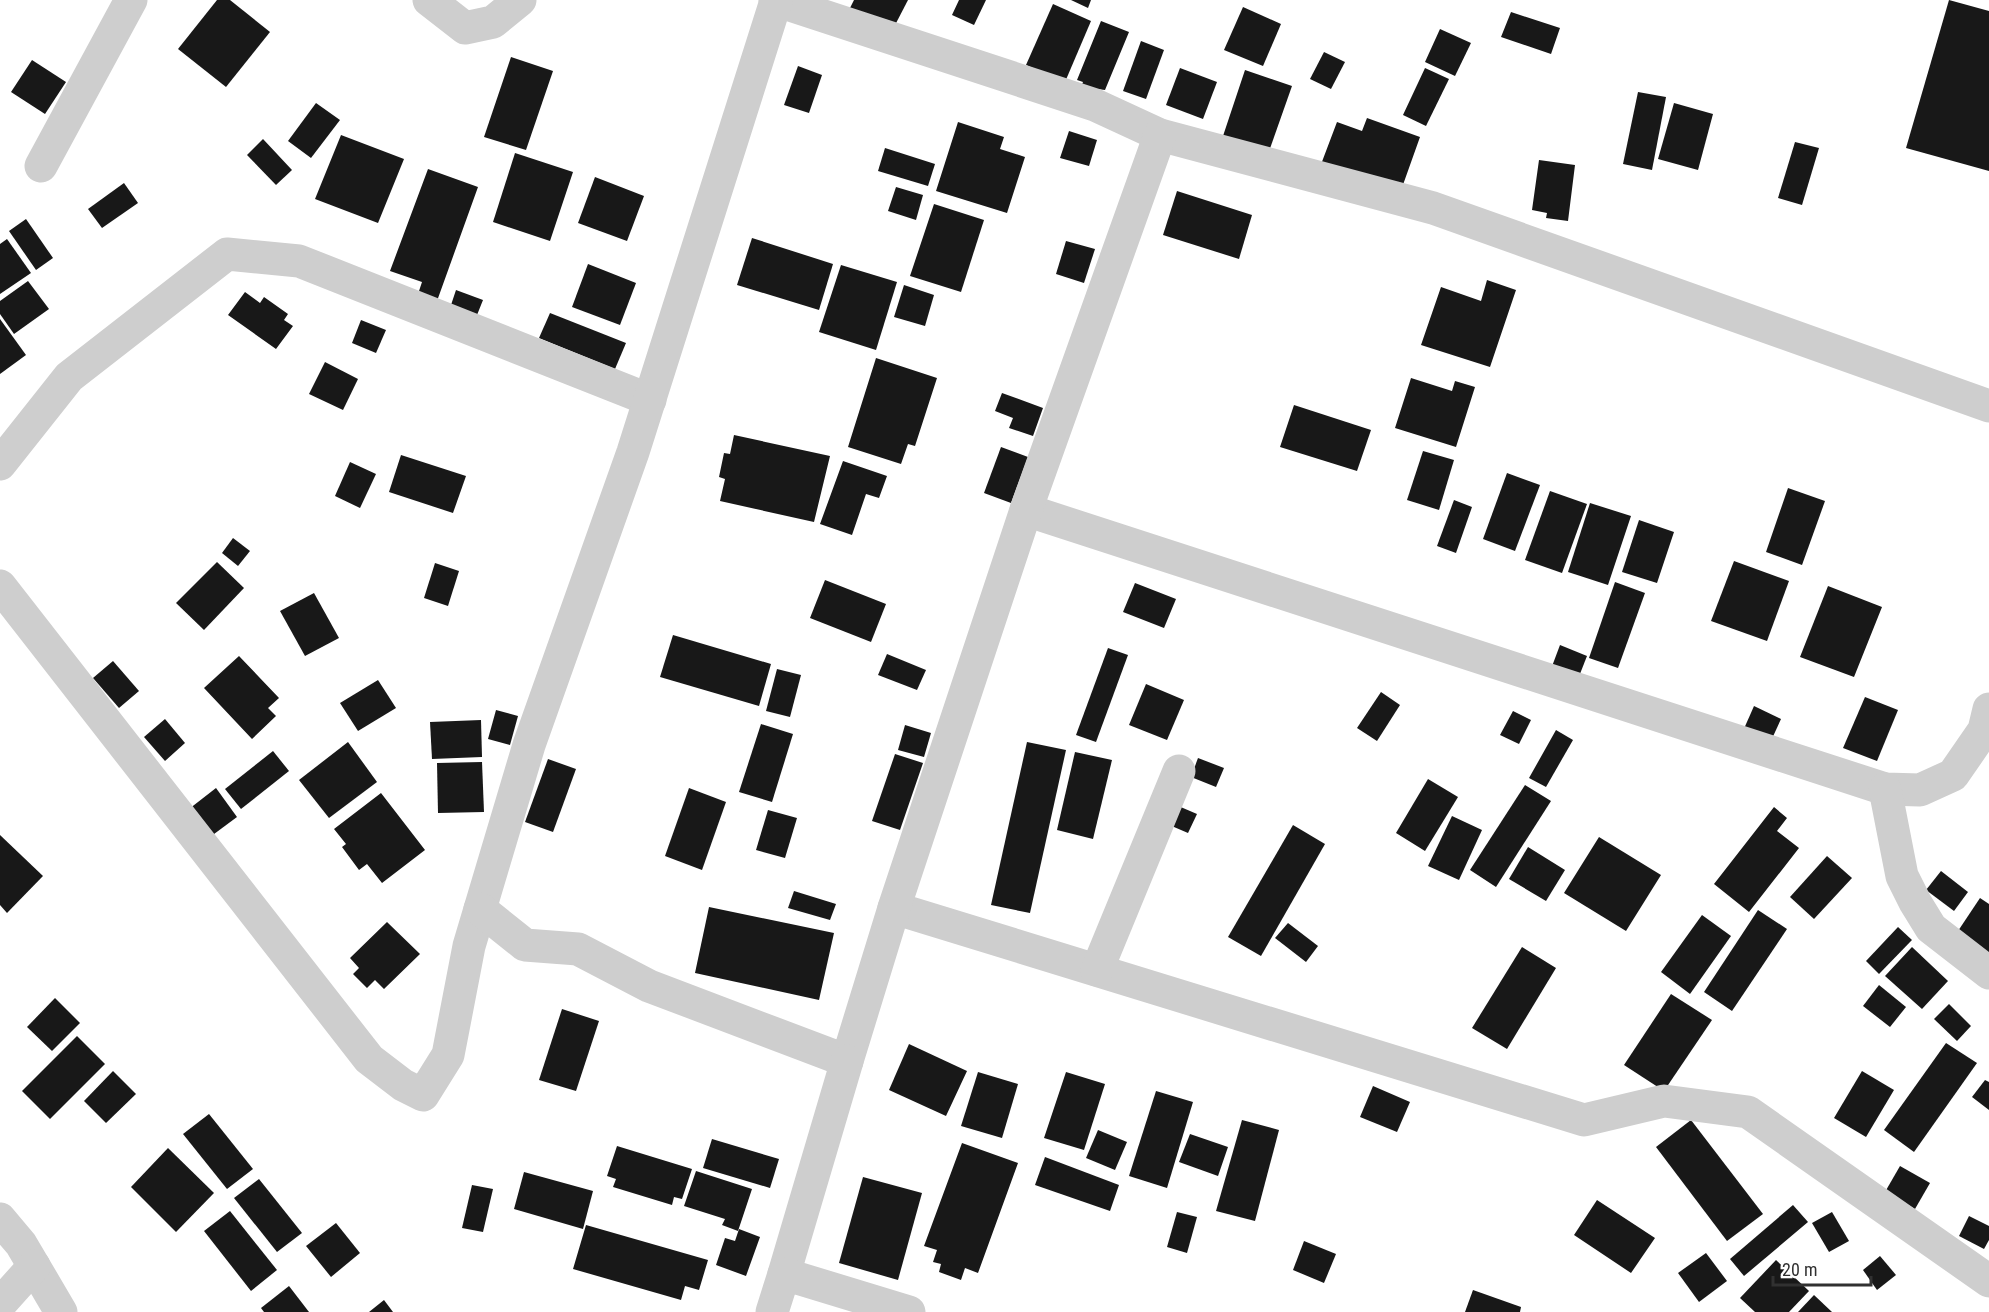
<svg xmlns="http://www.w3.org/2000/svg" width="1989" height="1312" font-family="'Roboto Condensed',sans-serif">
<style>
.building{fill:#181818}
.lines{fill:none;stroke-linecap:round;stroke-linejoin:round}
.minor{stroke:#cecece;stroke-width:33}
</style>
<rect width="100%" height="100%" fill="#fff"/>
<g class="building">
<polygon points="217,0 230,0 270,32 226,87 178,49"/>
<polygon points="854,0 908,0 893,29 850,8"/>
<polygon points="959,0 986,0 974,25 952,15"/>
<polygon points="1071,0 1091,0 1088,8"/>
<polygon points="1949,0 1989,11 1989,171 1906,148"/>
<polygon points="1053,4 1091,21 1065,82 1026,65"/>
<polygon points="1243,7 1281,24 1263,66 1224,50"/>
<polygon points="1511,12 1560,28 1551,54 1501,37"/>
<polygon points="1101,21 1129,32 1105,90 1081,87 1083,82 1077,80"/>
<polygon points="1440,29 1471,43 1455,76 1425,62"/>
<polygon points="1141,41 1164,50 1146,99 1123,91"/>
<polygon points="1324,52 1345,62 1331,89 1310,79"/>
<polygon points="511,57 553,71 526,150 484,137"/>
<polygon points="32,60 66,82 45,114 11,92"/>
<polygon points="798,66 822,75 809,113 784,105"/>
<polygon points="1180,68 1217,82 1203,119 1166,105"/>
<polygon points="1425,68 1449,79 1426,126 1403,115"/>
<polygon points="1245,70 1292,86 1267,157 1221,142"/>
<polygon points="1638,92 1666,97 1652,170 1623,164"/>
<polygon points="316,103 340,120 311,158 288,141"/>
<polygon points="1674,103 1713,114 1698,170 1658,159"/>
<polygon points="1367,118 1420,137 1399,196 1320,167 1337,122 1362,131"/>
<polygon points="958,122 1004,137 1000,149 1025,157 1007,213 936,191"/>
<polygon points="1069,131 1097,140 1089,166 1060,158"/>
<polygon points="341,135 404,159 378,223 315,199"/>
<polygon points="263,139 292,170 276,185 247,155"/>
<polygon points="1795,142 1819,148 1802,205 1778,198"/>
<polygon points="885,148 935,164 928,186 878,171"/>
<polygon points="515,153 573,172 550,241 493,222"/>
<polygon points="1539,160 1575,165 1568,221 1546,218 1547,213 1532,210"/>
<polygon points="428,169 478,187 437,301 418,294 422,282 390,271"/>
<polygon points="595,177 644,196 627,241 578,223"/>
<polygon points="124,183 138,203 102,228 88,209"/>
<polygon points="896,187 923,195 916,220 888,211"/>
<polygon points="1177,191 1252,215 1239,259 1163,235"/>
<polygon points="934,204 984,220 961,292 910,276"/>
<polygon points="26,219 53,258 36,270 9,231"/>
<polygon points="752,238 833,264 819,310 737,285"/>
<polygon points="7,239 31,273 0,294 0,244"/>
<polygon points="1066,241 1095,249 1084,283 1056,274"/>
<polygon points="588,264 636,283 620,325 572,307"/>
<polygon points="841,265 897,282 876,350 819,332"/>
<polygon points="1487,280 1516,290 1490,367 1421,345 1441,287 1481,301"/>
<polygon points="28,281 49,309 14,334 0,314 0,301"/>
<polygon points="904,285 934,295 925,326 894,317"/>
<polygon points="456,290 483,300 475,320 449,311"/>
<polygon points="245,292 260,303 264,297 288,314 284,320 293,326 276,349 228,315"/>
<polygon points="550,313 626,343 615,369 539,338"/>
<polygon points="0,319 26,355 0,374"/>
<polygon points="361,320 386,330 376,353 352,343"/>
<polygon points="876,358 937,378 915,446 908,444 901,464 848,447"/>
<polygon points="325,362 358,379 343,410 309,394"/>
<polygon points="1411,378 1452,391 1455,381 1475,387 1456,447 1395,428"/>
<polygon points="1002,393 1043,408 1033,436 1009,428 1013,418 995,411"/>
<polygon points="1294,405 1371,430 1357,471 1280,447"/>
<polygon points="734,435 830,456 814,522 720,501 725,479 719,477 724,453 730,454"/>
<polygon points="1001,447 1028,457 1011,503 984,493"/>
<polygon points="1423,451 1454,460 1439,510 1407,500"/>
<polygon points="401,455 466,476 453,513 389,492"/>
<polygon points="843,461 887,476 879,498 866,494 852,535 820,524"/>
<polygon points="350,462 376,474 360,508 335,496"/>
<polygon points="1507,473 1540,485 1515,551 1483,539"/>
<polygon points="1788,488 1825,501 1802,565 1766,552"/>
<polygon points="1550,491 1587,504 1562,573 1525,560"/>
<polygon points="1454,500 1472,507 1456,553 1437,546"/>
<polygon points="1590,503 1631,516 1608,585 1568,572"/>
<polygon points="1639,520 1674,532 1657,583 1622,572"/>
<polygon points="233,538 250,551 238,566 222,553"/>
<polygon points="1734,561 1789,581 1767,641 1711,621"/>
<polygon points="217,562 244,588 204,630 176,603"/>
<polygon points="435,563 459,571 448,606 424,598"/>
<polygon points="825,580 886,604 871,642 810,618"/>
<polygon points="1615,582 1645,593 1618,668 1589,658"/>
<polygon points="1135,583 1176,599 1164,628 1123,612"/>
<polygon points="1828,586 1882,607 1854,677 1800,657"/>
<polygon points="314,593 339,638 305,656 280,611"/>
<polygon points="673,635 771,664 759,706 660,677"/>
<polygon points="1560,645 1587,656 1578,679 1551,669"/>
<polygon points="1108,648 1128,655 1096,742 1076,735"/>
<polygon points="887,654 926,670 917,690 878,675"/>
<polygon points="239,656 279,698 268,708 276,716 252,739 204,688"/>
<polygon points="113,661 139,691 119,708 93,678"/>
<polygon points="777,669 801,675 790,717 766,711"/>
<polygon points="378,680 396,708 358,731 340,703"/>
<polygon points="1146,684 1184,700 1167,740 1129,725"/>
<polygon points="1381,692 1400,705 1377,741 1357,728"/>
<polygon points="1865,697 1898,710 1877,761 1843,748"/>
<polygon points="1754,706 1781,719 1770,743 1743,731"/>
<polygon points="496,710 518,716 510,745 488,739"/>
<polygon points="1513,711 1531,720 1519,744 1500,735"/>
<polygon points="165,719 185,743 165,761 144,737"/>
<polygon points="481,720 482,757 432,759 430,722"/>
<polygon points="761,724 793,734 772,802 739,792"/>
<polygon points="905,725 931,733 924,757 898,750"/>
<polygon points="1556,730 1573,740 1546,787 1529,778"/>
<polygon points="348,742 377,782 329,818 299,780"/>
<polygon points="1027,742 1066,750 1030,913 991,905"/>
<polygon points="273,751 289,771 241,809 225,789"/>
<polygon points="1075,752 1112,760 1093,839 1057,830"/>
<polygon points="895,754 923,763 900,830 872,821"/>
<polygon points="1198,758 1224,768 1216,787 1191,777"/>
<polygon points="548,759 576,769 553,832 525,822"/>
<polygon points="482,762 484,812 438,813 437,763"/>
<polygon points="1428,779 1458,797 1425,851 1396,833"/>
<polygon points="1525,785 1551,801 1496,887 1470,870"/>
<polygon points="216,788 237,817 210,837 189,809"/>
<polygon points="689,788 726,802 702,870 665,856"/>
<polygon points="381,793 425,850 382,883 367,864 359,870 342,847 346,844 334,829"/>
<polygon points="1176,805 1197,814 1188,833 1167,824"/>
<polygon points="1774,807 1787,818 1777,831 1799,848 1749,912 1714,884"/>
<polygon points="768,810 797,818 785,858 756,850"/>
<polygon points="1452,816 1482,830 1459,880 1428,866"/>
<polygon points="1293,825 1325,844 1261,956 1228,937"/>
<polygon points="0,835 43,876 7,913 0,905"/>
<polygon points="1599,837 1661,875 1626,931 1564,893"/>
<polygon points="1528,847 1565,870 1546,901 1509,879"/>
<polygon points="1827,856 1852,878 1814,919 1790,897"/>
<polygon points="1941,871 1968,892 1954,911 1926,890"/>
<polygon points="794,891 836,904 830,920 788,908"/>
<polygon points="1980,898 1989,904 1989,956 1956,934"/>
<polygon points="709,907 834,933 819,1000 695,973"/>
<polygon points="1758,910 1787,929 1732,1011 1704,992"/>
<polygon points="1702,915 1731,936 1690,994 1661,972"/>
<polygon points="387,922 420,954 384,989 375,980 367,988 353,974 359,968 350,958"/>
<polygon points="1288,923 1318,946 1306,962 1275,938"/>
<polygon points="1898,927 1912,940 1879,974 1866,961"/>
<polygon points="1522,947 1556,968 1507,1049 1472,1028"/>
<polygon points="1912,947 1948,981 1922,1009 1885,976"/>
<polygon points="1879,985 1906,1007 1890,1027 1863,1006"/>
<polygon points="1671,994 1712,1020 1664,1091 1624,1065"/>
<polygon points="55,998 80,1023 52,1051 27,1027"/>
<polygon points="1949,1004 1971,1026 1957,1041 1934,1019"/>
<polygon points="562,1009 599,1021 576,1091 539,1080"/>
<polygon points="77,1036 105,1064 50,1119 22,1091"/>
<polygon points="1946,1043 1977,1063 1914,1152 1884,1130"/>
<polygon points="909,1044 967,1071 946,1116 889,1090"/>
<polygon points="113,1071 136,1094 106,1123 84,1101"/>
<polygon points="1862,1071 1894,1090 1866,1137 1834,1118"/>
<polygon points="978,1072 1018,1084 1002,1138 961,1126"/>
<polygon points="1066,1072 1105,1084 1084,1150 1044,1138"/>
<polygon points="1985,1080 1989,1082 1989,1110 1972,1097"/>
<polygon points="1373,1086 1410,1102 1397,1132 1360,1117"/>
<polygon points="1156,1091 1193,1102 1167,1188 1129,1176"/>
<polygon points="209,1114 253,1169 227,1189 183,1134"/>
<polygon points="1242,1120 1279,1130 1255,1221 1216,1211"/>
<polygon points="1691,1120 1763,1214 1727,1241 1656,1147"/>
<polygon points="1098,1130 1127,1142 1115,1170 1086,1158"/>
<polygon points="1190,1134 1228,1147 1218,1176 1179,1162"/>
<polygon points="712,1139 779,1159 770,1188 703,1168"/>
<polygon points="962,1143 1018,1163 978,1273 965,1268 961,1280 939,1272 941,1264 933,1262 937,1250 924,1246"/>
<polygon points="617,1146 692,1169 682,1199 674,1197 672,1205 613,1187 616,1179 607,1176"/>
<polygon points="168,1148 214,1193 176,1232 131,1187"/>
<polygon points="1045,1157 1119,1185 1110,1211 1035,1185"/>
<polygon points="1900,1166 1930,1183 1915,1209 1885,1192"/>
<polygon points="696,1171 752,1189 738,1231 722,1225 725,1219 684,1206"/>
<polygon points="524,1172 593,1191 583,1229 514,1209"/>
<polygon points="863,1177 922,1193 898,1280 839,1263"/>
<polygon points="259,1179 302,1233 277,1252 234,1198"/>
<polygon points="472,1185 493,1189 483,1232 462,1228"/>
<polygon points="1597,1200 1655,1238 1631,1273 1574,1235"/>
<polygon points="1793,1205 1808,1222 1744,1276 1730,1259"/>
<polygon points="230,1211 277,1270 251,1291 204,1231"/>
<polygon points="1177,1212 1197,1217 1187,1253 1167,1247"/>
<polygon points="1832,1212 1849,1241 1829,1252 1812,1223"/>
<polygon points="1969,1216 1989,1226 1989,1240 1984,1249 1959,1236"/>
<polygon points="336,1223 360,1253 331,1277 306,1246"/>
<polygon points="586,1225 708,1260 699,1290 685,1286 681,1300 573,1269"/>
<polygon points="739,1229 760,1237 746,1276 716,1265 725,1238 735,1241"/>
<polygon points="1304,1241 1336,1254 1324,1283 1293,1270"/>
<polygon points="1706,1253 1727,1281 1699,1302 1678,1273"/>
<polygon points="1880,1256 1896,1275 1877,1290 1863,1270"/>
<polygon points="1776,1260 1809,1291 1789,1312 1755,1312 1740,1298"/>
<polygon points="289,1286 309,1312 264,1312 261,1308"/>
<polygon points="1473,1290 1521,1307 1520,1312 1465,1312"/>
<polygon points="1814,1295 1832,1312 1798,1312"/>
<polygon points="384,1300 393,1312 369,1312"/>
</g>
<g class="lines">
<g class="minor">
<polyline points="429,0 465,28 493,22 520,0"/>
<polyline points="775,0 1095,105 1160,135 1433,208 1989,406"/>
<polyline points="41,166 131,0"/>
<polyline points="0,464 69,377 227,254 299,261 650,400"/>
<polyline points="1026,510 1885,789 1920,790 1953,775 1984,730 1989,709"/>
<polyline points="0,586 369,1059 403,1085 423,1095 448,1055 469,946 529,745 633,452 776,1"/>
<polyline points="1885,789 1902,876 1915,902 1931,928 1989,973"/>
<polyline points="894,908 1584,1120 1664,1101 1748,1112 1989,1281"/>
<polyline points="480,909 525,945 578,949 649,986 847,1061 894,908 1026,510 1160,135"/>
<polyline points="1097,970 1179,771"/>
<polyline points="0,1219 21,1244 61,1312"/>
<polyline points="784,1274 847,1061"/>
<polyline points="0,1304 34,1266"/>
<polyline points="772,1312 784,1274 909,1312"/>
</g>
</g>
<path d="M1773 1276v9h98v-9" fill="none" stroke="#313131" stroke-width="3"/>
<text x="1782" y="1276" font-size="18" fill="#313131" stroke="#ffffff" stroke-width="4.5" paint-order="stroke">20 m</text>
</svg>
